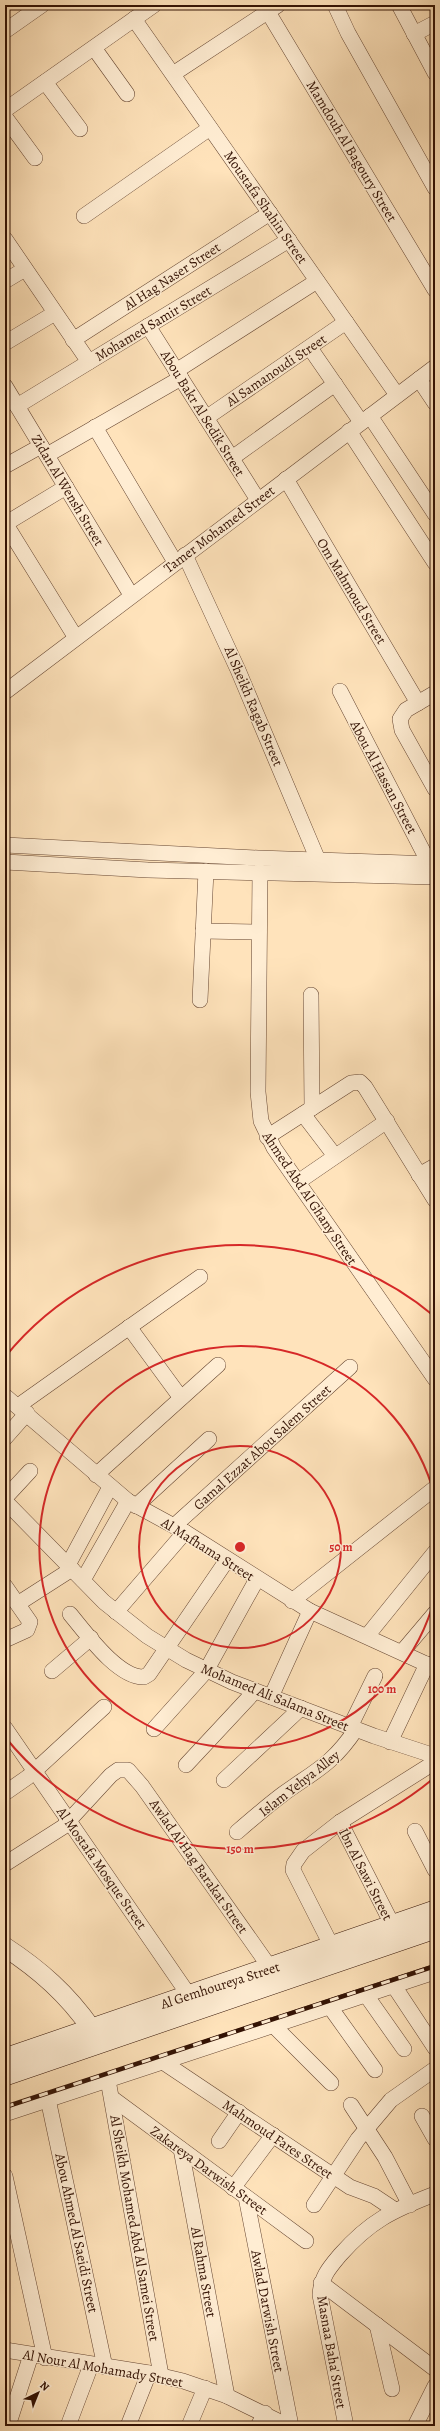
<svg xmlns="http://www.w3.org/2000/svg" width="440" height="2431" font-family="Alegreya,serif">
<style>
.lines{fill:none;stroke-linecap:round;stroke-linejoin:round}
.minor-casing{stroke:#664632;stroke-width:16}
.tertiary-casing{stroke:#664632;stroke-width:20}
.secondary-casing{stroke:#331204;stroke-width:22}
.minor{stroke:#ffedd3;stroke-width:15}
.tertiary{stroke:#ffedd3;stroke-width:19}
.secondary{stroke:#ffedd3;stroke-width:21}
.rail-casing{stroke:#331204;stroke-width:4.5}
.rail{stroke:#ffedd3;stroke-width:3;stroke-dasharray:9;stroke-linecap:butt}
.ring{fill:none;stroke:#d62828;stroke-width:2}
.labels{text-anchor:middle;stroke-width:3;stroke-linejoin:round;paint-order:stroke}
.street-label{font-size:14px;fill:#331204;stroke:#ffedd3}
.centre{fill:#d62828;stroke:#ffedd3;stroke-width:2}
.ring-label{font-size:12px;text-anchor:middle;font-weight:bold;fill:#d62828;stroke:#ffedd3;stroke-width:3;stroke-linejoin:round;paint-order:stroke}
</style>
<rect width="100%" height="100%" fill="#ffe3bb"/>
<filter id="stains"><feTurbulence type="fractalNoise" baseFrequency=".005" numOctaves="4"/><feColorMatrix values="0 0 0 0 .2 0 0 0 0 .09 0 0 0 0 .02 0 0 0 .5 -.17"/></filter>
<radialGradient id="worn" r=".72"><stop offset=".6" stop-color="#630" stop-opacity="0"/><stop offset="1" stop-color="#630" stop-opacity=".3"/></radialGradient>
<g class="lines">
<g class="minor-casing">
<g id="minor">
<polyline points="335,5 348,33 435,188"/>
<polyline points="399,5 435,73"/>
<polyline points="268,12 435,290"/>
<polyline points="134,19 397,395"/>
<polyline points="5,31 42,5"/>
<polyline points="414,34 435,23"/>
<polyline points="94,48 127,94"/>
<polyline points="173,74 278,5"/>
<polyline points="45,82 80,129"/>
<polyline points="5,110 154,5"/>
<polyline points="5,117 35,158"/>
<polyline points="84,216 210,128"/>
<polyline points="5,239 89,362"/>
<polyline points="5,281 25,269"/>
<polyline points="148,326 258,500"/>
<polyline points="73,340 270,213"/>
<polyline points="5,343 55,313"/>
<polyline points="310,348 361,422"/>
<polyline points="176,371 317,281"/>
<polyline points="419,379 435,403"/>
<polyline points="5,386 131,595"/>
<polyline points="17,406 289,240"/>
<polyline points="370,416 435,514"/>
<polyline points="206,418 346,322"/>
<polyline points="95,427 175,562"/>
<polyline points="349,431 435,563"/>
<polyline points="47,455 181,378"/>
<polyline points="232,458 335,384"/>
<polyline points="5,466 41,446"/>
<polyline points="286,479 418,703"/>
<polyline points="5,523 76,638"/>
<polyline points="5,524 66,487"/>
<polyline points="185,555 238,670 318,860"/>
<polyline points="340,691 429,863"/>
<polyline points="5,692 435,367"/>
<polyline points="435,693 406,710 400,719 402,730 435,789"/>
<polyline points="5,845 258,858 435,864"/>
<polyline points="5,862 148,870 435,877"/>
<polyline points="260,872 258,1092 261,1121 274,1148 435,1379"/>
<polyline points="203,931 259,932"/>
<polyline points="311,995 312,1108"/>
<polyline points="200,1000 206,871"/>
<polyline points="303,1114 335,1156"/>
<polyline points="267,1137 351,1083 360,1082 365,1087 435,1200"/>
<polyline points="419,1175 435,1166"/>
<polyline points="298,1182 387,1121"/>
<polyline points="129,1327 181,1398"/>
<polyline points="5,1396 128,1501 185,1532 310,1611 435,1668"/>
<polyline points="18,1406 200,1277"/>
<polyline points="5,1438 27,1413"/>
<polyline points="96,1475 218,1365"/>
<polyline points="5,1498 30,1471"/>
<polyline points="5,1501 104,1602 147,1636 186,1660 232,1682 374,1736 435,1756"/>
<polyline points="136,1506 209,1439"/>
<polyline points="174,1526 350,1367"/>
<polyline points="68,1565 110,1487"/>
<polyline points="83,1580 128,1501"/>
<polyline points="5,1586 30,1622 27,1630 5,1640"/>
<polyline points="292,1601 435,1488"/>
<polyline points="19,1603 72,1569"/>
<polyline points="116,1612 185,1532"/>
<path d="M70 1614C86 1633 118 1678 144 1677L149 1674 227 1560"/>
<polyline points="367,1636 435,1552"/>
<polyline points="402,1652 435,1613"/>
<polyline points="52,1671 91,1638"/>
<polyline points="271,1697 310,1611"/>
<polyline points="350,1727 375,1676"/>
<polyline points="5,1728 195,2004"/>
<polyline points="154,1729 206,1671 257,1579"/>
<polyline points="390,1742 427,1664"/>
<polyline points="186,1765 255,1691"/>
<polyline points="224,1780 301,1708"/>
<polyline points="5,1793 28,1777 104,1707"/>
<polyline points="340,1822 393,1926"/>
<polyline points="415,1831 435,1870"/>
<path d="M237 1832C252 1819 267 1806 283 1794 315 1771 333 1764 356 1729"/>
<polyline points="5,1864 63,1827 111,1775 118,1770 128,1770 142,1786 271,1969"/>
<polyline points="332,1947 293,1870 294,1864 303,1851 340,1822 435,1762"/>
<polyline points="394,1986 435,2048"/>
<polyline points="366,1995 404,2049"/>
<polyline points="330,2007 375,2070"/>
<polyline points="273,2025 331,2083"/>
<polyline points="163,2062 350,2187 374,2196 395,2210"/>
<polyline points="108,2080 161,2375"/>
<polyline points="112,2098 306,2241"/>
<polyline points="48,2099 105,2367"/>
<polyline points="351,2105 385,2157 410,2205"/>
<polyline points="5,2114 435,1972"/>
<polyline points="422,2116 435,2139"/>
<polyline points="219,2141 239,2112"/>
<polyline points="181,2149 227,2396"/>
<polyline points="5,2176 45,2358"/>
<polyline points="233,2188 273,2135"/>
<polyline points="246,2197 291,2426"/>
<polyline points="314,2205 358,2139 391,2100 435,2069"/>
<polyline points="321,2283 435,2369"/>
<polyline points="377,2325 392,2389"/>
<polyline points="5,2350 149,2373 183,2381 227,2396 288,2426"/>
<polyline points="8,2426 31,2355"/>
<polyline points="68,2426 91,2365"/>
<polyline points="128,2426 149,2373"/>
<polyline points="189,2426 205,2388"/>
<polyline points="258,2426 265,2413"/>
<path d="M346 2426 320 2295C321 2277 329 2268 340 2255 370 2221 393 2210 435 2194"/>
<polyline points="415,2426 435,2386"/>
</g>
</g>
<g class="tertiary-casing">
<path id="tertiary" d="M5 1947C40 1970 67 1994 91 2028"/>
</g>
<g class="secondary-casing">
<g id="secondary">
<polyline points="5,2059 435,1911"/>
<polyline points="5,2075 435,1928"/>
</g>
</g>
<use href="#minor" class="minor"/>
<use href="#tertiary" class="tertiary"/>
<use href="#secondary" class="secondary"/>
<g class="rail-casing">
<polyline id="rail" points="5,2107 435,1966"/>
</g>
<use href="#rail" class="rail"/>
</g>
<g class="ring">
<circle cx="240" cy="1547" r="101"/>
<path d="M435 1597A201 201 0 1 1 435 1497"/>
<path d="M434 1778A302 302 0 0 1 5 1737M5 1357A302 302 0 0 1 434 1316"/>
</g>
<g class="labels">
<g class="street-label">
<text transform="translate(352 151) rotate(59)" y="5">Mamdouh Al Bagoury Street</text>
<text transform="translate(266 207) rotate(55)" y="5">Moustafa Shahin Street</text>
<text transform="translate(172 276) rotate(-33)" y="5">Al Hag Naser Street</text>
<text transform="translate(153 323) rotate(-31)" y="5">Mohamed Samir Street</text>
<text transform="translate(276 370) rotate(-34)" y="5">Al Samanoudi Street</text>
<text transform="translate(203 413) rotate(58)" y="5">Abou Bakr Al Sedik Street</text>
<text transform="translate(68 490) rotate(59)" y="5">Zidan Al Wensh Street</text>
<text transform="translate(219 529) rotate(-37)" y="5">Tamer Mohamed Street</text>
<text transform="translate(352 591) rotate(59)" y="5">Om Mahmoud Street</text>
<text transform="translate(254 706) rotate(67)" y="5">Al Sheikh Ragab Street</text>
<text transform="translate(384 777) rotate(62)" y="5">Abou Al Hassan Street</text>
<text transform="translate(310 1198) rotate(56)" y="5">Ahmed Abd Al Ghany Street</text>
<text transform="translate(262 1447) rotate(-42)" y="5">Gamal Ezzat Abou Salem Street</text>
<text transform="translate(208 1549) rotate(32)" y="5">Al Mafhama Street</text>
<text transform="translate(275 1697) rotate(22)" y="5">Mohamed Ali Salama Street</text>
<text transform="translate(299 1783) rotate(-38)" y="5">Islam Yehya Alley</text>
<text transform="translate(199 1866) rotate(55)" y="5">Awlad Al Hag Barakat Street</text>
<text transform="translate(102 1868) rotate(55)" y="5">Al Mostafa Mosque Street</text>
<text transform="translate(366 1874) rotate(63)" y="5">Ibn Al Sawi Street</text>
<text transform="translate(220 1985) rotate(-18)" y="5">Al Gemhoureya Street</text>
<text transform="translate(278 2139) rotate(34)" y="5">Mahmoud Fares Street</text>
<text transform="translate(209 2170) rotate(36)" y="5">Zakareya Darwish Street</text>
<text transform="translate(135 2228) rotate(80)" y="5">Al Sheikh Mohamed Abd Al Samei Street</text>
<text transform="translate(77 2233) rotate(78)" y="5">Abou Ahmed Al Saeidi Street</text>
<text transform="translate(204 2272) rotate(80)" y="5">Al Rahma Street</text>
<text transform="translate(268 2311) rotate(79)" y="5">Awlad Darwish Street</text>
<text transform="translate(332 2352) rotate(80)" y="5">Masnaa Baha' Street</text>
<text transform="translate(103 2368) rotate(10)" y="5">Al Nour Al Mohamady Street</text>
</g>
</g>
<circle cx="240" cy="1547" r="6" class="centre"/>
<g class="ring-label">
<text x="341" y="1551">50 m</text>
<text x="382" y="1693">100 m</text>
<text x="240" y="1853">150 m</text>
</g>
<rect width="440" height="2431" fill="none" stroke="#ffe3bb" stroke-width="20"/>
<rect x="6" y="6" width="428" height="2419" fill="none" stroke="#331204" stroke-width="2"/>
<rect x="10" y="10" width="420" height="2411" fill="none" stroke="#331204"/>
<g transform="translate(38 2393) rotate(43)" stroke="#ffedd3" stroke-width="3" paint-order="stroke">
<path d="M0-3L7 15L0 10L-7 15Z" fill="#331204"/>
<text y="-6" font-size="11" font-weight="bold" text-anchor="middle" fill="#331204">N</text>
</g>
<rect width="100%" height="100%" filter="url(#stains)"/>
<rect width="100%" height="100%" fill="url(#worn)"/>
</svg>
